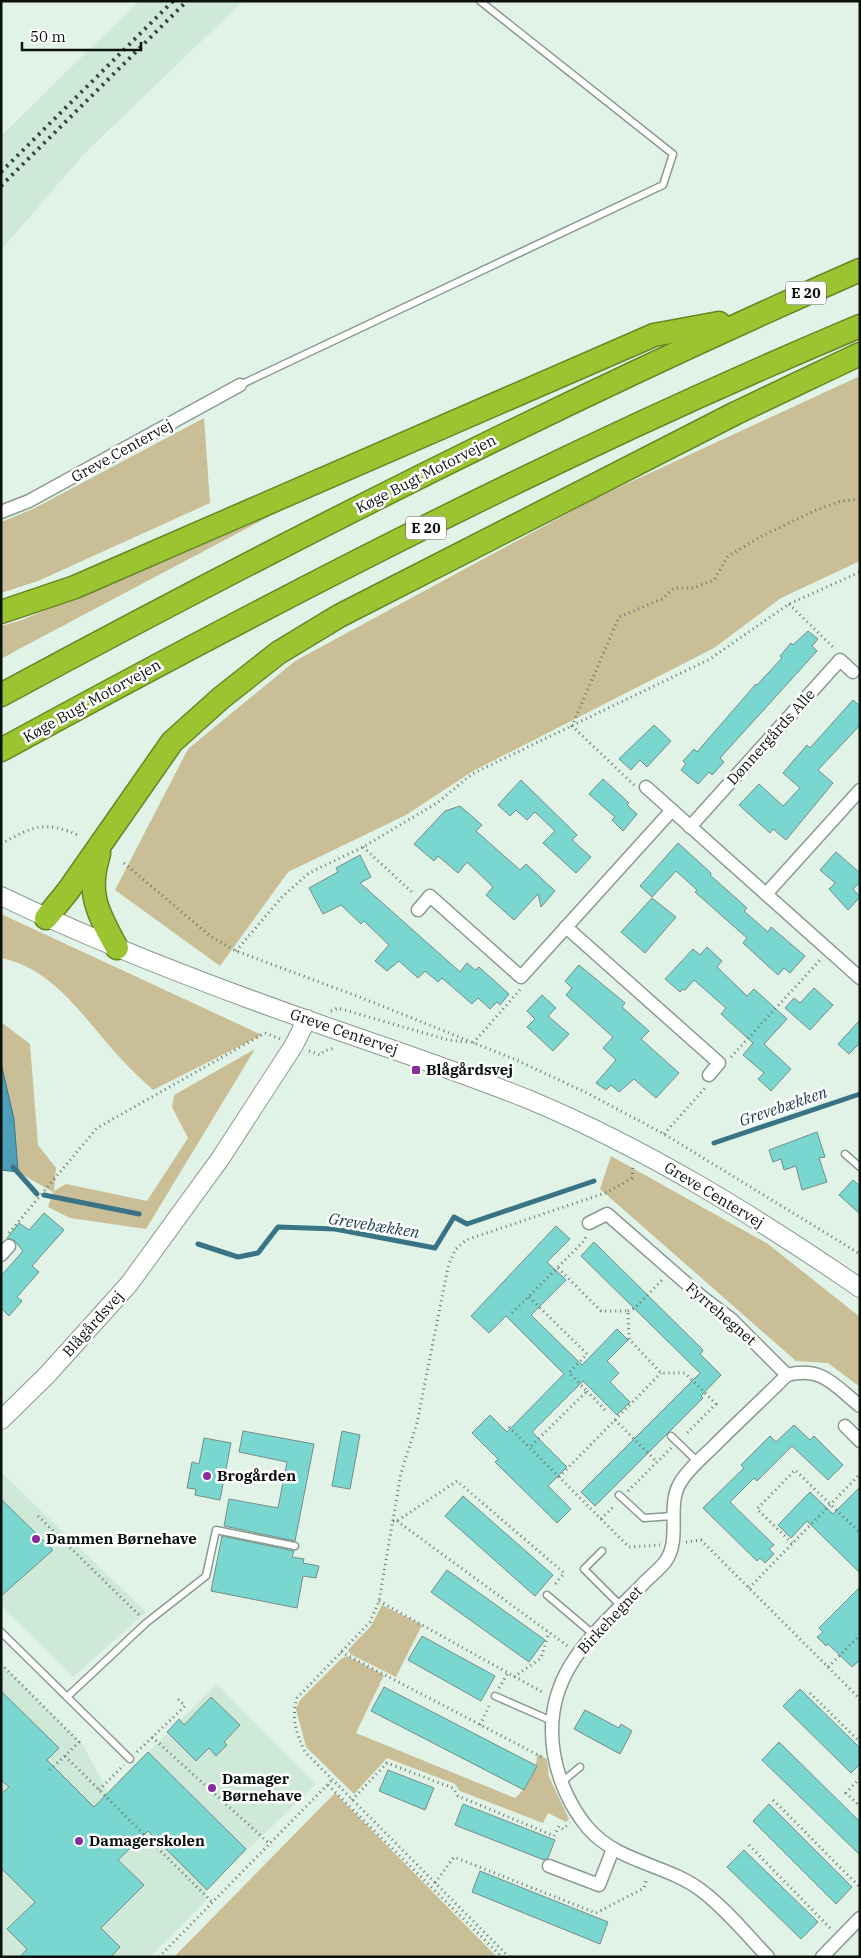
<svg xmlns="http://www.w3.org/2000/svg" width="861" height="1958" font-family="'IBM Plex Serif',serif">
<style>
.built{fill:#cee9d8}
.green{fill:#cabe97}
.water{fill:#4d9fba;stroke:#397486}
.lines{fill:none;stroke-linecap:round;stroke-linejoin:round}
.stream{stroke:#397486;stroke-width:5}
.building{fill:#7ad7d0;stroke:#758c8a}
.lane-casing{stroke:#899b90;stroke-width:9}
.street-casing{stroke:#899b90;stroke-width:15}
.secondary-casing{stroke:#899b90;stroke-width:20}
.highway-casing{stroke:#688624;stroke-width:25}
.path{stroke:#6b776f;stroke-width:3;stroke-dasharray:1 4;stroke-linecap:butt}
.lane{stroke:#fff;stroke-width:6}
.street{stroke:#fff;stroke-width:12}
.secondary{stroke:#fff;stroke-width:18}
.highway{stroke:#9ac531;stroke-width:22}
.rail{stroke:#3a433d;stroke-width:4;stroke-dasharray:2.5 5;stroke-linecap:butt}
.poi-dot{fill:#872e9a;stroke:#fff;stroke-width:2}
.labels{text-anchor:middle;stroke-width:5;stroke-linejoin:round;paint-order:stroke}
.shield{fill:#fff;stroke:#545856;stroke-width:1}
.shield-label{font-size:14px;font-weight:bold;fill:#0b110d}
.street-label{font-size:15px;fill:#0b110d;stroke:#fff}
.poi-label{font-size:15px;font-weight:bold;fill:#0b110d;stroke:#fff;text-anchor:start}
.water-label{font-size:16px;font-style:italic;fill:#193e4b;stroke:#fff}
</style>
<rect width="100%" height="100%" fill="#e0f3e6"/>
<g class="built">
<polygon points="139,1 243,1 84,154 1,250 1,136"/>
<polygon points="1,1472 146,1612 73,1677 1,1606"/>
<polygon points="1,1663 83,1745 108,1792 217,1684 316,1784 207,1889 205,1902 150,1957 131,1957 129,1955 126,1957 1,1957"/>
</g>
<g class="green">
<polygon points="860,376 860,561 781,598 714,648 473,771 406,815 288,872 220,966 115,890 188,749 295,661 596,498"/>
<polygon points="204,418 210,503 38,581 1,593 1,522 33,509"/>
<polygon points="302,499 19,649 1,659 1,626 22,620"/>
<path d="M1 914 262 1035 153 1090C144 1081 134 1073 125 1063 88 1025 57 969 1 958Z"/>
<polygon points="1,1022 30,1044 38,1145 56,1168 54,1191 66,1184 147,1201 188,1138 172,1107 174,1095 255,1049 146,1229 70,1218 48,1207 53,1192 18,1172 14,1119 1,1063"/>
<polygon points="611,1156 768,1244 860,1317 860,1387 828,1363 796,1361 600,1189"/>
<polygon points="382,1605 422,1625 396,1677 350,1654 348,1650 371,1626"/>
<path d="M347 1656 384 1675 356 1733 515 1798C528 1787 537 1771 537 1754L547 1759 549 1777 569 1819 566 1822 548 1813 543 1823 460 1791 455 1784 387 1758 354 1794 306 1747 296 1709 300 1700 341 1659Z"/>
<polygon points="335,1793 497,1957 174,1957"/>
</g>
<polygon class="water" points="1,1063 14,1119 18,1172 1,1170"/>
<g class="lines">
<g class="stream">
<polyline points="714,1143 860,1094"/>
<polyline points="13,1167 37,1194"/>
<polyline points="44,1195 139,1214"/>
<polyline points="198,1244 238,1257 258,1253 278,1227 335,1229 435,1248 454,1217 467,1224 594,1181"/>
</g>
</g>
<g class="building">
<polygon points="808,631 818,639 812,646 817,651 720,758 724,762 712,775 709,772 698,784 681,770 686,764 683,761 694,749 697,752 756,684 757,685 782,658 780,656 791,643 793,645"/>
<polygon points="853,700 860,706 860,725 818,770 833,783 786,840 773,829 770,833 739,805 759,784 783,806 800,788 783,773 807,745 810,748"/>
<polygon points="654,725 671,741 647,767 640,760 631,770 619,759"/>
<polygon points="603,779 629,803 627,805 637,814 623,831 612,820 615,817 589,794"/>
<polygon points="521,780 577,835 572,840 591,857 576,873 543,843 555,831 535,812 527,820 516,810 510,816 498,805"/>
<polygon points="460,806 482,825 476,831 520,870 526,864 555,891 541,907 538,894 514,920 486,895 493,887 467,862 458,873 438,856 434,861 414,844 445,811"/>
<polygon points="678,843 711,873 710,875 747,908 744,911 768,932 771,927 805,956 790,973 784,968 778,975 768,966 743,943 747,938 695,892 697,890 676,871 652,897 640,886"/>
<polygon points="836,852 860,873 860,882 853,889 860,897 848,910 829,889 835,883 820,870"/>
<polygon points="360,855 371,877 360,883 460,972 467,963 475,970 479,967 509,994 500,1005 497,1002 490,1009 478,998 472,1004 442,978 438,982 425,971 418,978 399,961 387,971 375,961 389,945 364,921 361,924 341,905 323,914 309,888 338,872 336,868"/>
<polygon points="652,898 676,917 645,953 621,932"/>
<polygon points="707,947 722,961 717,967 747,996 754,989 787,1019 764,1044 791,1069 771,1091 758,1079 764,1073 743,1055 753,1043 721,1014 726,1008 694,980 685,990 683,989 680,992 665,979 693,949 700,955"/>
<polygon points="579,965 625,1003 622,1007 649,1031 641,1039 679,1073 656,1098 634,1079 619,1092 611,1085 606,1090 596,1083 616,1060 603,1048 613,1037 566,995 572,988 565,981"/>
<polygon points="814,988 833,1005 810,1030 785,1008 794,998 800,1003"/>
<polygon points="542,995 556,1008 548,1016 569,1034 553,1051 527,1027 535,1019 527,1011"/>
<polygon points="860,1020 860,1043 849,1054 838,1044"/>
<polygon points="817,1132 825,1157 819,1158 827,1182 802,1190 796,1166 784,1170 781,1159 773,1162 769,1150"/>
<polygon points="853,1180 860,1186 860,1214 839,1195"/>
<polygon points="44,1213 64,1230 32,1266 39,1272 17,1297 22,1301 9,1316 1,1308 1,1276 23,1251 14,1240 7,1238 19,1223 29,1230"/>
<polygon points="556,1226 570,1239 547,1262 566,1280 531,1315 582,1365 617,1329 628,1340 607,1361 619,1373 610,1382 630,1402 617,1415 583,1381 532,1432 567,1467 548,1486 571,1509 557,1523 495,1462 498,1459 472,1433 490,1415 507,1432 564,1374 506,1316 489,1333 471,1316"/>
<polygon points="594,1242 703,1350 700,1354 721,1375 701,1396 703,1398 595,1506 581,1492 700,1373 581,1256"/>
<polygon points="794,1425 810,1440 814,1436 843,1465 828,1480 792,1446 757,1481 754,1478 730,1502 774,1545 769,1549 774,1554 765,1563 760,1558 757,1561 703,1508 744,1468 741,1465 770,1436 776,1442"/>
<polygon points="243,1431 314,1444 295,1541 224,1526 229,1499 278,1508 287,1462 239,1452"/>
<polygon points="342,1431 360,1435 350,1489 332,1486"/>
<polygon points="204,1438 231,1443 220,1500 195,1495 196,1489 187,1488 192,1462 199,1464"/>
<polygon points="860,1487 860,1573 807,1521 791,1538 778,1525 810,1492 833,1514"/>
<polygon points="463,1496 553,1575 535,1596 445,1516"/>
<polygon points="1,1499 53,1550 1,1596"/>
<polygon points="222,1536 294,1551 292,1557 304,1559 303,1563 319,1566 316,1578 303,1576 297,1608 211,1591"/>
<polygon points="447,1570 545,1640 529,1662 431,1592"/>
<polygon points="860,1587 860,1660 852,1667 828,1644 826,1646 817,1637 823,1632 819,1628"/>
<polygon points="422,1636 495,1676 481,1701 408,1660"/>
<polygon points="384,1687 537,1766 524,1790 371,1711"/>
<polygon points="800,1689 860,1748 860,1764 851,1773 783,1706"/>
<polygon points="1,1691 59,1748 47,1760 94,1807 148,1752 246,1849 207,1890 148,1831 118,1860 144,1885 101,1928 120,1947 111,1957 20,1957 27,1949 7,1929 35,1902 1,1868 1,1794 9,1787 1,1780"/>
<polygon points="211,1697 240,1725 224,1742 227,1745 216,1756 209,1748 196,1761 167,1732 179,1719 184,1725"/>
<polygon points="585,1710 619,1728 621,1724 632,1731 620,1754 574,1729"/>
<polygon points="779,1742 860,1822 860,1855 762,1760"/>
<polygon points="388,1770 434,1788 425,1810 379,1791"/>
<polygon points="463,1804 555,1840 548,1858 544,1860 455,1825"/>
<polygon points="769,1804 852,1887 836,1904 753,1821"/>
<polygon points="744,1850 818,1922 801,1939 727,1867"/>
<polygon points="480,1871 608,1922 600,1944 472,1892"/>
</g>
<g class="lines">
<g class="lane-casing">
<g id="lane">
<polyline points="240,385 663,185 673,154 480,1"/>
<polyline points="845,1154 860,1167"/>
<polyline points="671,1436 698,1462"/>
<polyline points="619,1495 644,1518 673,1516"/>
<polyline points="602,1551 584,1569 621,1606"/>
<polyline points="547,1595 593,1634"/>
<polyline points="1,1632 130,1759"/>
<polyline points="495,1696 552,1721"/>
<polyline points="67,1697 146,1623 206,1576 216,1530 295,1546"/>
<polyline points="562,1782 580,1767"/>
</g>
</g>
<g class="street-casing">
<g id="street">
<polyline points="1,512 29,501 240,385"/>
<polyline points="646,787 860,978"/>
<polyline points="690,827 840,660 853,672"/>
<polyline points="766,894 860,790"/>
<polyline points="418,910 430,896 521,977 672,810"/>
<polyline points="566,927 719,1063 709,1075"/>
<path d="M589 1223 607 1214 702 1297 731 1319 787 1375C763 1399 738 1422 714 1446 703 1457 688 1469 680 1483 666 1506 682 1540 665 1562 658 1571 648 1578 640 1587 591 1636 541 1677 554 1754 558 1780 571 1808 588 1828 618 1863 667 1864 702 1891 726 1909 747 1935 768 1957"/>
<polyline points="1,1255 9,1246"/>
<path d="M787 1375C822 1366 834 1385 860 1406"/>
<polyline points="845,1426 860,1441"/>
<polyline points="549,1866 599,1885 613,1849"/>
<polyline points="822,1957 860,1918"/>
</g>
</g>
<g class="secondary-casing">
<g id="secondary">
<path d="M1 896C111 949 226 992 342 1032 405 1054 468 1075 530 1100 647 1149 755 1216 860 1288"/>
<polyline points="1,1420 47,1375 129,1284 220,1159 294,1045 307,1019"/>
</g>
</g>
<g class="highway-casing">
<g id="highway">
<polyline points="1,612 75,587 654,335 719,323"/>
<path d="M1 695C282 543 567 398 860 270"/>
<path d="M1 750C281 597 565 450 860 326"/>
<path d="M99 854C86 894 98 913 117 948"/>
<polyline points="46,918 68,891 172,742 221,698 278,653 339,616 736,413 860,354"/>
</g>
</g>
<g class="path">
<polyline points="789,604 835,649"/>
<polyline points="634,785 572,726 619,617 662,599 674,588 693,588 714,580 728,556 762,536 816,510 841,501 860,499"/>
<path d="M1 844C33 826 45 820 80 836"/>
<polyline points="363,847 414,894"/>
<polyline points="124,863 210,936 236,951 362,998 514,1059 587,1093 664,1134 860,1254"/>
<polyline points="236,951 282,897 309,873 363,847 437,803 472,774 710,659 789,604 860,572"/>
<polyline points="331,1011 338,1008 448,1040 467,1042"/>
<polyline points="473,1043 520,990"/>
<polyline points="309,1051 320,1055 324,1051 335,1048"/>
<polyline points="731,1057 820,960"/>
<polyline points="664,1134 705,1088"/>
<polyline points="9,1233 97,1128 265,1033 280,1039"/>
<polyline points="558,1268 601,1311 628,1311 629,1339 661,1373 685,1373 716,1404 685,1435"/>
<polyline points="529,1297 587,1354 569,1373 587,1391 529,1448"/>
<polyline points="628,1311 635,1308 662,1280"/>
<polyline points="512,1313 585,1240 586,1236"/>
<polyline points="587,1391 605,1410"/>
<polyline points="615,1420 657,1462"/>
<polyline points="509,1427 629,1547 660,1545"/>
<polyline points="559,1477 661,1373"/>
<polyline points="628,1491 671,1448"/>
<polyline points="38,1516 139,1615"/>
<polyline points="601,1519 615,1505"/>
<polyline points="393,1521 397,1521 457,1481 564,1573 553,1587"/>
<polyline points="397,1521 569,1647"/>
<polyline points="686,1542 701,1540 860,1699"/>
<polyline points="792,1543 757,1509 795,1470 860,1533"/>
<polyline points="749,1588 860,1474"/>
<polyline points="379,1601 544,1693"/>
<polyline points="341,1652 542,1757"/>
<polyline points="1,1664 79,1742 49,1771"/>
<polyline points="828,1667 860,1635"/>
<polyline points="514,1677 541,1658 549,1632"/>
<polyline points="499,1688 508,1673"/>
<polyline points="810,1693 860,1742"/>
<polyline points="480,1725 490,1704"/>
<polyline points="152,1737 270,1844"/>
<polyline points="137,1752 185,1706 176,1697"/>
<polyline points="65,1756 212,1902"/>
<polyline points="860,1778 846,1793 860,1806"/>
<polyline points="328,1785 502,1957"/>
<polyline points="99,1790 124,1765"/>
<polyline points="352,1800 387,1763 453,1788 458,1796 554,1836 559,1826 563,1829 570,1823"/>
<path d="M773 1800C803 1829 830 1858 860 1887"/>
<polyline points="749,1845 831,1929"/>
<polyline points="435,1883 454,1857 596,1913 644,1888 647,1878"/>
<polyline points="159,1957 332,1780"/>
<path d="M509 1957 305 1752C296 1732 291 1719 297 1698L370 1622 379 1601 401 1473 417 1423 448 1267 455 1250 466 1240 608 1192 632 1178 633 1165"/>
<polyline points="858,1957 860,1955"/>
</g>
<use href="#lane" class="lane"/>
<use href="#street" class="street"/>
<use href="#secondary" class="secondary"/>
<use href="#highway" class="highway"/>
<g class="rail">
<polyline points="1,172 173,1"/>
<polyline points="1,186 187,1"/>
</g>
</g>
<g class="poi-dot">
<rect x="411" y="1065" width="10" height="10" rx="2.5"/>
<circle cx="207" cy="1476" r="5"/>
<circle cx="36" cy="1539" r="5"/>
<circle cx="212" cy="1788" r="5"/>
<circle cx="79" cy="1841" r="5"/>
</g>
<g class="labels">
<g class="shield">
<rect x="786" y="281.5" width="40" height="23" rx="4"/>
<rect x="406" y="516.5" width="40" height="23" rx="4"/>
</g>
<g class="shield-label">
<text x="806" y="298">E 20</text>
<text x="426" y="533">E 20</text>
</g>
<g class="street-label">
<text transform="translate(122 451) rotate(-29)" y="5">Greve Centervej</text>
<text transform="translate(426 474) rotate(-27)" y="5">Køge Bugt Motorvejen</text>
<text transform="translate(92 701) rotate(-29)" y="5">Køge Bugt Motorvejen</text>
<text transform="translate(771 737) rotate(-48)" y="5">Dønnergårds Alle</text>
<text transform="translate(344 1032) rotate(19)" y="5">Greve Centervej</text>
<text transform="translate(714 1195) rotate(31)" y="5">Greve Centervej</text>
<text transform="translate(721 1314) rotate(41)" y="5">Fyrrehegnet</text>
<text transform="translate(93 1324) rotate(-48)" y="5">Blågårdsvej</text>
<text transform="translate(610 1620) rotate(-47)" y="5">Birkehegnet</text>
</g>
<g class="poi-label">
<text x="426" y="1075">Blågårdsvej</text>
<text x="217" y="1481">Brogården</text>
<text x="46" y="1544">Dammen Børnehave</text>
<text x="222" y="1784">Damager<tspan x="222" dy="17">Børnehave</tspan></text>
<text x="89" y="1846">Damagerskolen</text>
</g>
<g class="water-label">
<text transform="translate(783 1106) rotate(-19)" y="6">Grevebækken</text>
<text transform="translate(374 1225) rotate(9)" y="6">Grevebækken</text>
</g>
</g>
<rect width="861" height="1958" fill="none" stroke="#0b110d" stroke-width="5"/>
<path d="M22 42v8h119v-8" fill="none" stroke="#0b110d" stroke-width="2.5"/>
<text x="30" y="42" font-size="15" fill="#0b110d" stroke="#ffffff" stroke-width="4" paint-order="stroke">50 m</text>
</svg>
